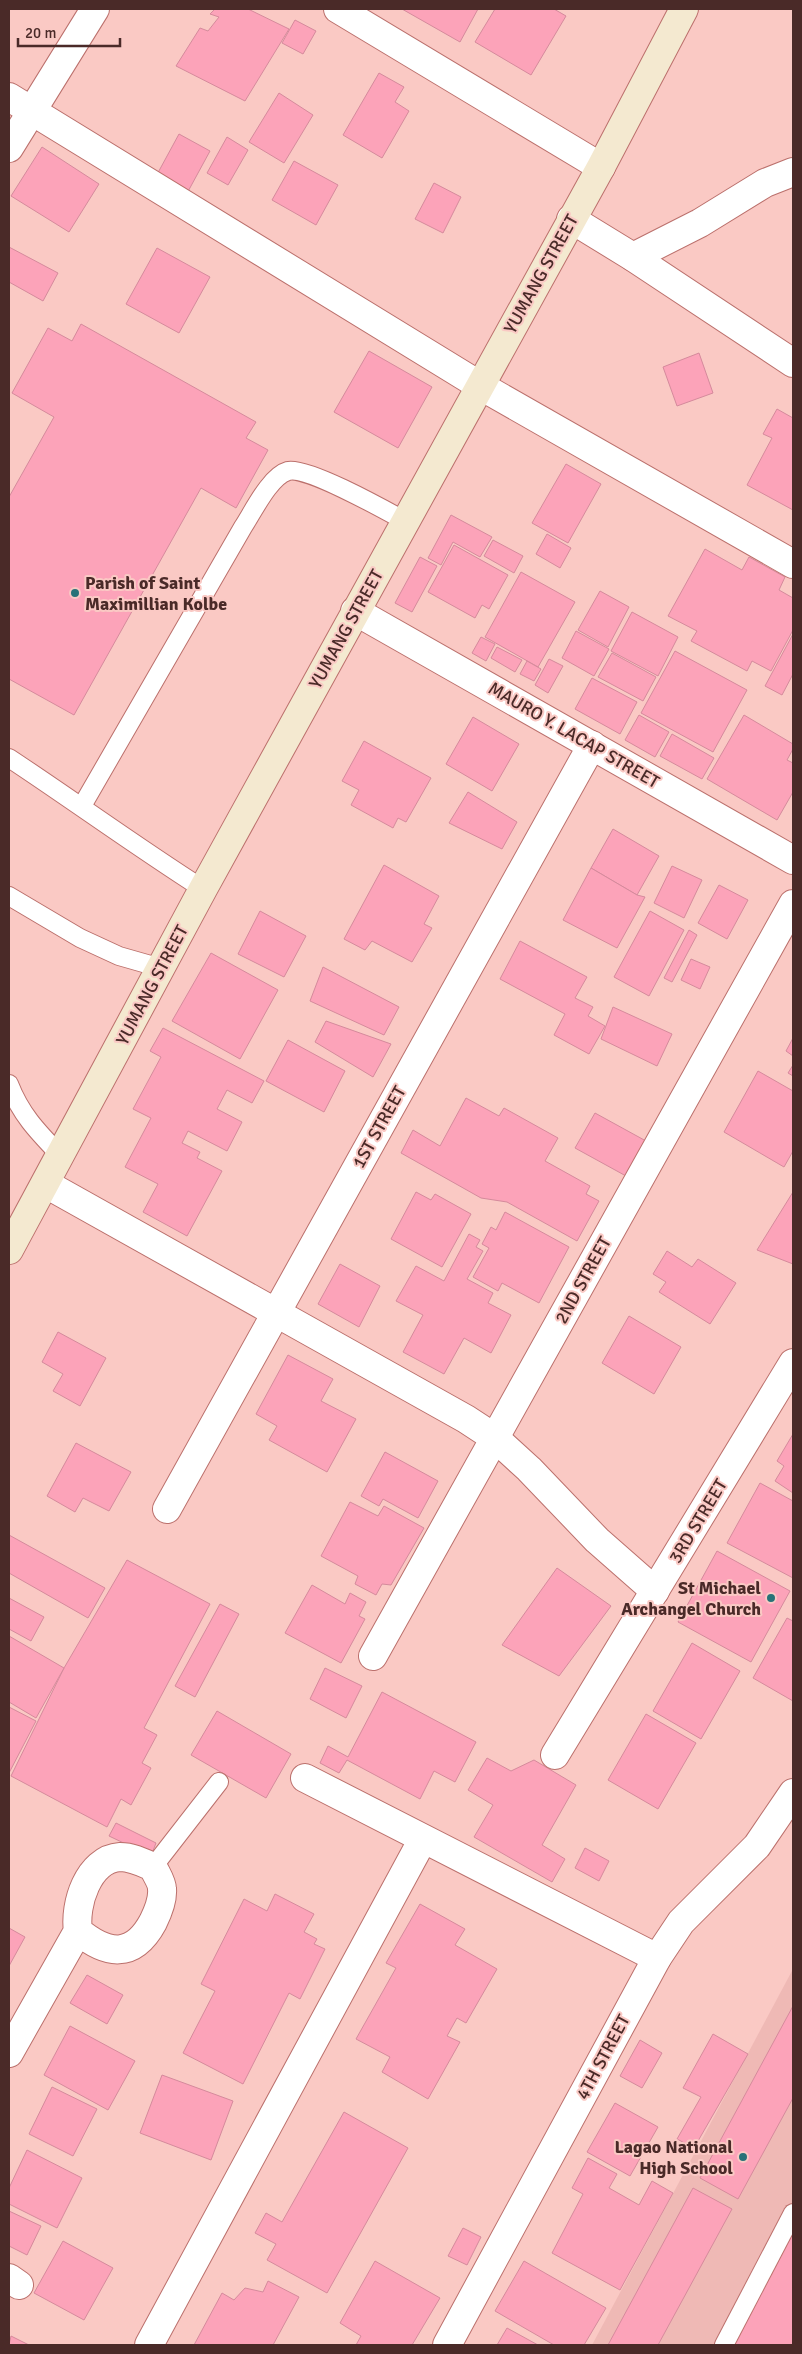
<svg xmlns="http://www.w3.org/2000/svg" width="802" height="2354" font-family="Signika,sans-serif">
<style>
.built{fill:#efb9b5}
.building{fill:#fca3b9;stroke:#d58a9c}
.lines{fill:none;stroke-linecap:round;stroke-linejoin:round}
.lane-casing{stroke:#bb706c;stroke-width:20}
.street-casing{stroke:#bb706c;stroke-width:30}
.secondary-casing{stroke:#bb706c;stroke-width:30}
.lane{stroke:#fff;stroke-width:18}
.street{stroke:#fff;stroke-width:28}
.secondary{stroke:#f4e9d0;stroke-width:28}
.poi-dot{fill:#287278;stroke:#fac9c4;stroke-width:2}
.labels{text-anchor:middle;stroke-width:4;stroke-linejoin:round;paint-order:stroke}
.street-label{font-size:18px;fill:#4a2a28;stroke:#fac9c4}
.poi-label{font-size:18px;font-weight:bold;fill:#4a2a28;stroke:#fac9c4;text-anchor:end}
</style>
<rect width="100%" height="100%" fill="#fac9c4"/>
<polygon class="built" points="793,1969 793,2345 592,2345"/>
<g class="building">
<polygon points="215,9 248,9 289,29 245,101 176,66 200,28 208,31 219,17 210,14"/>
<polygon points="402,9 478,9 460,42"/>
<polygon points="495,9 554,9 566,16 531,75 475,42"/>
<polygon points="295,20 316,31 303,54 282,43"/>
<polygon points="379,73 404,87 395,102 409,111 382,158 343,135"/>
<polygon points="279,93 313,115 284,163 249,142"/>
<polygon points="179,134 210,151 185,197 154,180"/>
<polygon points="227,137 248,150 228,185 207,173"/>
<polygon points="42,147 99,184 69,232 11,196"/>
<polygon points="294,161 338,185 316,225 272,200"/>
<polygon points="434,183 461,197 443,233 415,219"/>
<polygon points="9,247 58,273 43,301 9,282"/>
<polygon points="157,248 210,277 179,333 126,304"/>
<polygon points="81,324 256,422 246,438 268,450 236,508 201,488 74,715 9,679 9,497 54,417 12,393 48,328 72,341"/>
<polygon points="369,351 432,387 398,448 334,412"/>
<polygon points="699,353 713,393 677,406 663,367"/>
<polygon points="777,409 793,418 793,510 747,485 772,438 763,434"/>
<polygon points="566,464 601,484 568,543 532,523"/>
<polygon points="451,515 492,537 480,557 453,542 441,565 428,558"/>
<polygon points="547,534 571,548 560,568 536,554"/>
<polygon points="493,540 523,556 514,573 484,556"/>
<polygon points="454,545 508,575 489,609 482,605 475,618 428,592"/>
<polygon points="705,549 742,570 749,557 785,577 779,590 793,598 793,630 771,671 752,661 747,671 691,641 697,631 668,616"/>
<polygon points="420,557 437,566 412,612 395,603"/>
<polygon points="521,572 575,602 538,667 485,637"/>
<polygon points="600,591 629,607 608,647 578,630"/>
<polygon points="632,612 678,637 658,676 611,651"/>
<polygon points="576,631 609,649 594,676 562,658"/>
<polygon points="793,634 793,674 782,695 765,686"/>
<polygon points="481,637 495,644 486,661 472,653"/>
<polygon points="497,647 522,660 515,672 491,658"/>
<polygon points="675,651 747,690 713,752 641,713"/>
<polygon points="612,653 656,677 643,701 598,677"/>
<polygon points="549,659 563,666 548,693 535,685"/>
<polygon points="527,661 541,669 534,681 520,674"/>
<polygon points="592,678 637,702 620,734 575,709"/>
<polygon points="639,715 669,732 655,757 625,740"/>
<polygon points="744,715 793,744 793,749 787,760 793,763 793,792 777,820 707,779"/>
<polygon points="473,717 519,744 492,791 446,764"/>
<polygon points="672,734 714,758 702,779 660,756"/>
<polygon points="364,741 431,778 406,822 398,818 393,828 351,805 359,790 342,781"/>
<polygon points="468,792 517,822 502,849 449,823"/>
<polygon points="613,829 659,856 637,895 591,868"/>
<polygon points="384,865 439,896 424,924 432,928 412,962 372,941 365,950 344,939"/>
<polygon points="672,866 702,880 684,918 654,903"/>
<polygon points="591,868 637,895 645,897 617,948 563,920"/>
<polygon points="719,885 748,900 727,939 698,923"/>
<polygon points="260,911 306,936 284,977 238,954"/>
<polygon points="650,911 684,930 649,996 614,977"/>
<polygon points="689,930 697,935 672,982 664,978"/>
<polygon points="520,941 587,977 575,998 593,1007 588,1016 605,1026 589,1054 554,1035 565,1014 500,979"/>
<polygon points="211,953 278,990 240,1059 172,1021"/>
<polygon points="691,959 710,967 700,989 681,980"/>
<polygon points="323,967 399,1007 384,1035 310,1001"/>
<polygon points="613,1007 672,1034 657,1066 601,1039"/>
<polygon points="326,1021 391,1044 373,1077 315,1042"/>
<polygon points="163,1028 264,1081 252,1103 227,1090 217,1109 242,1122 227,1151 188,1131 182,1143 200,1152 197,1158 222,1171 187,1236 143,1212 158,1184 125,1167 151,1118 133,1109 161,1057 150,1051"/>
<polygon points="793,1038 793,1056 786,1051"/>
<polygon points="288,1040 345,1071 324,1112 266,1081"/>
<polygon points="793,1065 793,1076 788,1073"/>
<polygon points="758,1071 793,1091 793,1151 784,1167 724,1132"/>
<polygon points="466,1098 499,1116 504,1108 558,1138 545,1161 590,1186 586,1194 599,1201 577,1241 507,1202 481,1198 401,1153 413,1130 440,1146"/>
<polygon points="595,1113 646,1141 626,1176 575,1148"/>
<polygon points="416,1192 431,1200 435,1194 471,1214 442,1267 391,1239"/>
<polygon points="793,1192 793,1264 757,1250"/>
<polygon points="505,1212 569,1247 539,1303 502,1283 498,1291 473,1277 489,1248 482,1244 491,1227 496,1230"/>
<polygon points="469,1234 480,1240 476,1247 483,1251 467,1279 493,1293 488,1303 511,1315 491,1353 464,1338 444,1374 403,1352 423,1315 396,1301 416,1266 444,1281"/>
<polygon points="667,1251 692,1267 698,1259 736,1283 710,1324 659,1292 666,1282 653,1274"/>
<polygon points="340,1264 380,1286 359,1327 318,1304"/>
<polygon points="629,1316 681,1347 654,1394 602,1363"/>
<polygon points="58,1332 106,1358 80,1406 53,1391 63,1374 42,1362"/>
<polygon points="288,1355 333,1379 321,1401 356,1419 327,1472 269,1440 277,1426 256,1414"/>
<polygon points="793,1434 793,1493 775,1481 784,1466 777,1461"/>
<polygon points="76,1443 131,1472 109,1511 83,1498 75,1512 47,1496"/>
<polygon points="385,1452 438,1481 418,1518 383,1499 379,1506 361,1496"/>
<polygon points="760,1483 793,1501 793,1578 727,1543"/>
<polygon points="350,1502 378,1516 384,1506 424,1528 391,1585 382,1584 376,1595 355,1584 358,1576 321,1556"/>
<polygon points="9,1535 105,1588 88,1618 9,1573"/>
<polygon points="717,1551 790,1591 751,1662 678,1622"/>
<polygon points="127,1560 210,1604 144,1728 157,1735 142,1763 151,1768 131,1805 121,1799 107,1827 11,1776 64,1668"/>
<polygon points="557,1568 611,1606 559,1676 502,1645"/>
<polygon points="312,1585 345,1604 350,1593 366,1602 359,1616 365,1619 341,1663 285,1633"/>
<polygon points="9,1598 44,1617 31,1641 9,1629"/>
<polygon points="220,1604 239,1614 195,1697 175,1686"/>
<polygon points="787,1618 793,1621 793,1701 753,1678"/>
<polygon points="9,1636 64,1668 36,1718 9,1702"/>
<polygon points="692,1643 740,1671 701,1739 653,1711"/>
<polygon points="325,1668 362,1686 346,1718 310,1699"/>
<polygon points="382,1692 476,1742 455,1782 434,1771 420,1799 347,1760 339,1773 320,1763 328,1746 348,1757"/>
<polygon points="9,1707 36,1721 9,1773"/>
<polygon points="217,1711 291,1754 266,1798 191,1755"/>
<polygon points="646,1714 696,1743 658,1809 608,1780"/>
<polygon points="487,1758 511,1771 534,1760 576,1785 542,1845 565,1859 552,1882 474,1837 493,1805 468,1790"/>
<polygon points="116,1823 156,1843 151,1856 109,1836"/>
<polygon points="585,1848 609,1861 599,1881 575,1868"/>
<polygon points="275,1894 314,1914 304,1932 317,1939 314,1944 325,1949 300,1999 289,1993 243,2084 183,2053 215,1991 201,1984 244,1899 267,1911"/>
<polygon points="420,1904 465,1929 455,1945 497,1969 466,2023 457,2018 447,2036 460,2042 428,2099 382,2072 390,2057 356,2039 396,1968 386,1963"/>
<polygon points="9,1928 25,1937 9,1966"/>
<polygon points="87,1975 123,1995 107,2024 70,2003"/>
<polygon points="793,2006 793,2098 738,2199 700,2178"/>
<polygon points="70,2026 135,2061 108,2110 44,2075"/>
<polygon points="713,2034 748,2054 694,2148 677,2139 701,2097 683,2088"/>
<polygon points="640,2040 662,2053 642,2088 620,2076"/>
<polygon points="162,2075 233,2101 211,2160 140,2133"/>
<polygon points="52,2087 97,2109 73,2156 29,2134"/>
<polygon points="615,2103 658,2127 630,2176 587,2152"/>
<polygon points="344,2112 408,2148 327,2293 267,2260 276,2244 255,2233 266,2213 282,2222"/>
<polygon points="27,2150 82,2178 57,2228 9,2204 9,2188"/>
<polygon points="588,2158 617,2174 609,2188 639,2205 652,2181 673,2193 620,2290 552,2253 583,2194 572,2188"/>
<polygon points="693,2188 732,2209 658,2345 608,2345"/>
<polygon points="9,2211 41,2226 27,2255 9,2246"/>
<polygon points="463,2228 481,2237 467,2265 448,2256"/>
<polygon points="791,2232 793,2233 793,2345 734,2345"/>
<polygon points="63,2241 113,2268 84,2320 34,2293"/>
<polygon points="375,2261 440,2298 412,2345 356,2345 361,2336 340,2323"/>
<polygon points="524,2261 606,2308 584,2345 554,2345 495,2311"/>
<polygon points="268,2281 299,2297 273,2345 194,2345 222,2293 234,2300 245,2288 263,2292"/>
<polygon points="507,2328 538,2345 497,2345"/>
<polygon points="11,2336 29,2345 9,2345"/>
</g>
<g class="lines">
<g class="lane-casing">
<g id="lane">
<path d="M9 758C74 801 137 847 203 889"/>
<path d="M82 806 243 527C253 512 270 476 288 471 306 466 385 510 405 521"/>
<polyline points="9,896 80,938 119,956 161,968"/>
<path d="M9 1084C21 1115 38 1132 61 1156"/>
<polyline points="153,1867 219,1782"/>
<polyline points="724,2345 793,2213"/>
</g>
</g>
<g class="street-casing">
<g id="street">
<polyline points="338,9 601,167"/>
<polyline points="9,97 479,385 793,564"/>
<polyline points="9,148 95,9"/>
<polyline points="571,219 633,257 793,363"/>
<polyline points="633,257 700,223 765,183 793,172"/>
<polyline points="355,611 793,860"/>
<polyline points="46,1184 466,1419 495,1438 529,1469 597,1540 655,1591"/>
<polyline points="167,1509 592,745"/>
<polyline points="373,1656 793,904"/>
<polyline points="555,1755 793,1363"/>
<polyline points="305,1778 657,1958"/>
<path d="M9 2053 78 1931C74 1905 88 1859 120 1857 132 1857 142 1862 153 1867 156 1874 162 1882 162 1889 163 1900 158 1912 153 1922 133 1959 107 1955 78 1931"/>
<polyline points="9,2278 19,2285"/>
<polyline points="149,2345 423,1839"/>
<polyline points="447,2345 657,1958 681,1922 757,1846 793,1793"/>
</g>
</g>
<g class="secondary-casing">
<polyline id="secondary" points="9,1250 203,889 601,167 684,9"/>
</g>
<use href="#lane" class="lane"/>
<use href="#street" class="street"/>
<use href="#secondary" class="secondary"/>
</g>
<g class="poi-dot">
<circle cx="75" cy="593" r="5"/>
<circle cx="771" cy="1598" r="5"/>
<circle cx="743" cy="2157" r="5"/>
</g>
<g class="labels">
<g class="street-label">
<text transform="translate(541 274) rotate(-61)" y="6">YUMANG STREET</text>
<text transform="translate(346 629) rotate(-61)" y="6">YUMANG STREET</text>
<text transform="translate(574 735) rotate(30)" y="6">MAURO Y. LACAP STREET</text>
<text transform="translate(152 985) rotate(-62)" y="6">YUMANG STREET</text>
<text transform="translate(379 1127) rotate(-61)" y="6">1ST STREET</text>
<text transform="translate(583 1280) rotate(-61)" y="6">2ND STREET</text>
<text transform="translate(698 1521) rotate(-59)" y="6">3RD STREET</text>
<text transform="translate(603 2057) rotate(-62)" y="6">4TH STREET</text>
</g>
<g class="poi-label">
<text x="85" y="589" text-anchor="start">Parish of Saint<tspan x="85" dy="21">Maximillian Kolbe</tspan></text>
<text x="761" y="1594">St Michael<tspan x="761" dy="21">Archangel Church</tspan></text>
<text x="733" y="2153">Lagao National<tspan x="733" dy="21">High School</tspan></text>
</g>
</g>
<rect width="802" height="2354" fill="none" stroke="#4a2a28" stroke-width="20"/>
<path d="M18 38v8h102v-8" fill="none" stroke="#4a2a28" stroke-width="2.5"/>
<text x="25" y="38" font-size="15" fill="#4a2a28" stroke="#fac9c4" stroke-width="4" paint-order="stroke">20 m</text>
</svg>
